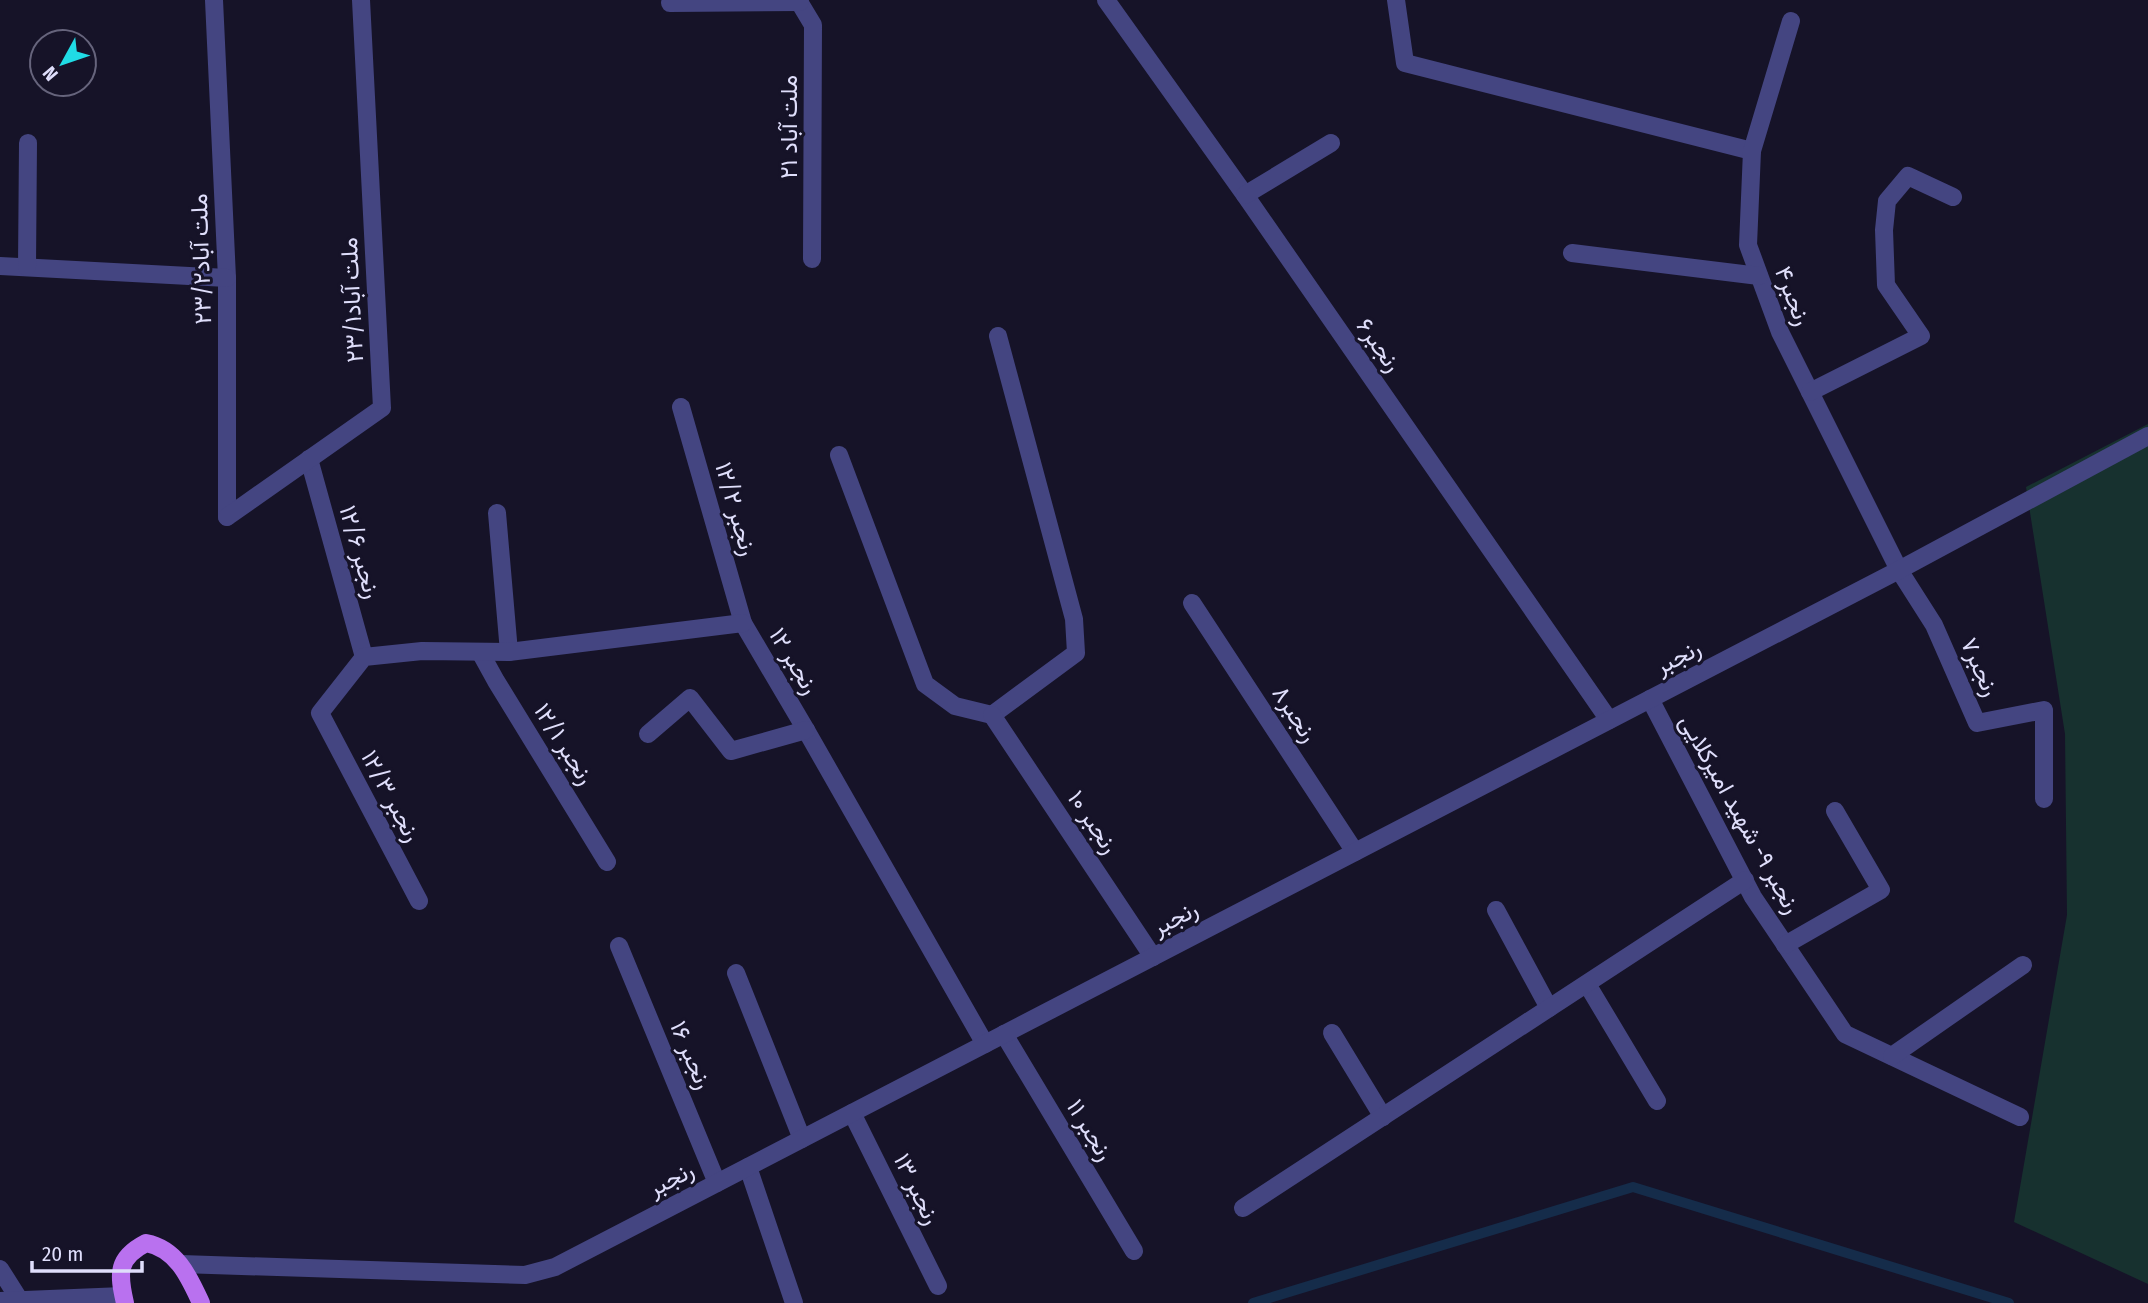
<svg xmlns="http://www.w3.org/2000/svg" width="2148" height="1303" font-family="'Fira Sans Condensed',Vazirmatn,sans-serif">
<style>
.green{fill:#17312f}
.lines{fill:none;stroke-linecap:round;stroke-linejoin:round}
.stream{stroke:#152c4a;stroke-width:10}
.minor{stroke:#444581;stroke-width:18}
.major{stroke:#b971ef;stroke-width:18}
.labels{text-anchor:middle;stroke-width:6;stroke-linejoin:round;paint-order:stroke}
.street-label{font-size:24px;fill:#dfdefb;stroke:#161328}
</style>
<rect width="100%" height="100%" fill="#161328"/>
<polygon class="green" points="2148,424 2148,1284 2014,1222 2067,915 2065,734 2026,487"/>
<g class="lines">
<polyline class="stream" points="1253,1303 1633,1187 2009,1303"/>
<g class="minor">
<polyline points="214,0 227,278 227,517"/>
<polyline points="798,0 813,25 812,259"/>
<polyline points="1106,0 1245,195 1609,720"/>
<polyline points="1396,0 1405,63 1752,151"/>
<polyline points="670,3 800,2"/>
<polyline points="1791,21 1752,151 1748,245 1780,332 1899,570 1934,625 1977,723 2044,710 2044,799"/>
<polyline points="1245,195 1331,143"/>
<polyline points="1572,253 1759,276"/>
<polyline points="0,266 227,278"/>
<polyline points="27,267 28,143"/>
<polyline points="1810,392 1921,336 1886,285 1884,230 1887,201 1908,176 1953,197"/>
<polyline points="681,407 743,623 806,730 985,1044"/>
<polyline points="839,455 925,684 955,706 992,715 1076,653 1074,619 998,336"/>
<polyline points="309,459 364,657"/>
<polyline points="497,513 509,652"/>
<polyline points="227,517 382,408 361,0"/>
<polyline points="1192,603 1355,852"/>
<polyline points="480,652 496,681 607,862"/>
<polyline points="1650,699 1753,897 1845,1034 2020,1117"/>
<polyline points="992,715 1153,957"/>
<polyline points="648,734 690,698 731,751 806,730"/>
<polyline points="419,901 320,713 364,657 422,651 509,652 743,623"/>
<polyline points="1496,910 1549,1008"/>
<polyline points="1785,945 1881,890 1835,811"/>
<polyline points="619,946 717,1183"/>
<polyline points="736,973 802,1139"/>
<polyline points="1587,984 1657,1101"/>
<polyline points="1332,1033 1383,1117"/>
<polyline points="1004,1034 1134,1251"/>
<polyline points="1892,1056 2023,965"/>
<polyline points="852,1113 938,1286"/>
<polyline points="748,1167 794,1303"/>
<polyline points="1243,1208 1745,880"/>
<polyline points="181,1264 525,1275 555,1267 1899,570 2148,436"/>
<polyline points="0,1269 19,1299"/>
<polyline points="0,1301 123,1296"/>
</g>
<path class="major" d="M125 1303C118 1273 117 1258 146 1243 177 1249 189 1277 201 1303"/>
</g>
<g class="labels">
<g class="street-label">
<text transform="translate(789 127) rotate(-90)" y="8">ملت آباد ۲۱</text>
<text transform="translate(201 259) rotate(-92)" y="8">ملت آباد۲۳/۲</text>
<text transform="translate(1793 296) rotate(69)" y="8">رنجبر۴</text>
<text transform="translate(352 300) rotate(-93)" y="8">ملت آباد۲۳/۱</text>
<text transform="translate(1379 345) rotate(55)" y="8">رنجبر۶</text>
<text transform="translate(736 509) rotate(74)" y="8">رنجبر ۱۲/۲</text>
<text transform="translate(360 552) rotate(74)" y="8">رنجبر ۱۲/۶</text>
<text transform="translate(1678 657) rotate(-27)" y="8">رنجبر</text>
<text transform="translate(794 661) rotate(59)" y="8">رنجبر ۱۲</text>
<text transform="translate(1980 667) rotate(66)" y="8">رنجبر۷</text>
<text transform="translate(1295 714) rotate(57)" y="8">رنجبر۸</text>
<text transform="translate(564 744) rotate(58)" y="8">رنجبر ۱۲/۱</text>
<text transform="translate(391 796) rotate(62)" y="8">رنجبر ۱۲/۳</text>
<text transform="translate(1740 814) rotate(61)" y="8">رنجبر ۹- شهید امیرکلایی</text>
<text transform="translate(1093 822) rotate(56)" y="8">رنجبر ۱۰</text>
<text transform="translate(1175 918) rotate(-27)" y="8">رنجبر</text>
<text transform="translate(691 1055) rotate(67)" y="8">رنجبر ۱۶</text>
<text transform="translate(1090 1130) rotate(59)" y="8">رنجبر ۱۱</text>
<text transform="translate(671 1179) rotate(-27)" y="8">رنجبر</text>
<text transform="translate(917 1189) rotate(64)" y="8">رنجبر ۱۳</text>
</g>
</g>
<g transform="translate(63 63) rotate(230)"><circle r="33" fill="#161328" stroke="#66647c" stroke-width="2"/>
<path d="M0-5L12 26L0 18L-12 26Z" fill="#20dce5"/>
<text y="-10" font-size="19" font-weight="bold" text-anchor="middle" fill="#dfdefb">N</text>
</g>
<path d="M32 1261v10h110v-10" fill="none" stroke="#dfdefb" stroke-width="3.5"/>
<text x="42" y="1261" font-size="21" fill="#dfdefb" stroke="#161328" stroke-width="5" paint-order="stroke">20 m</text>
</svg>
